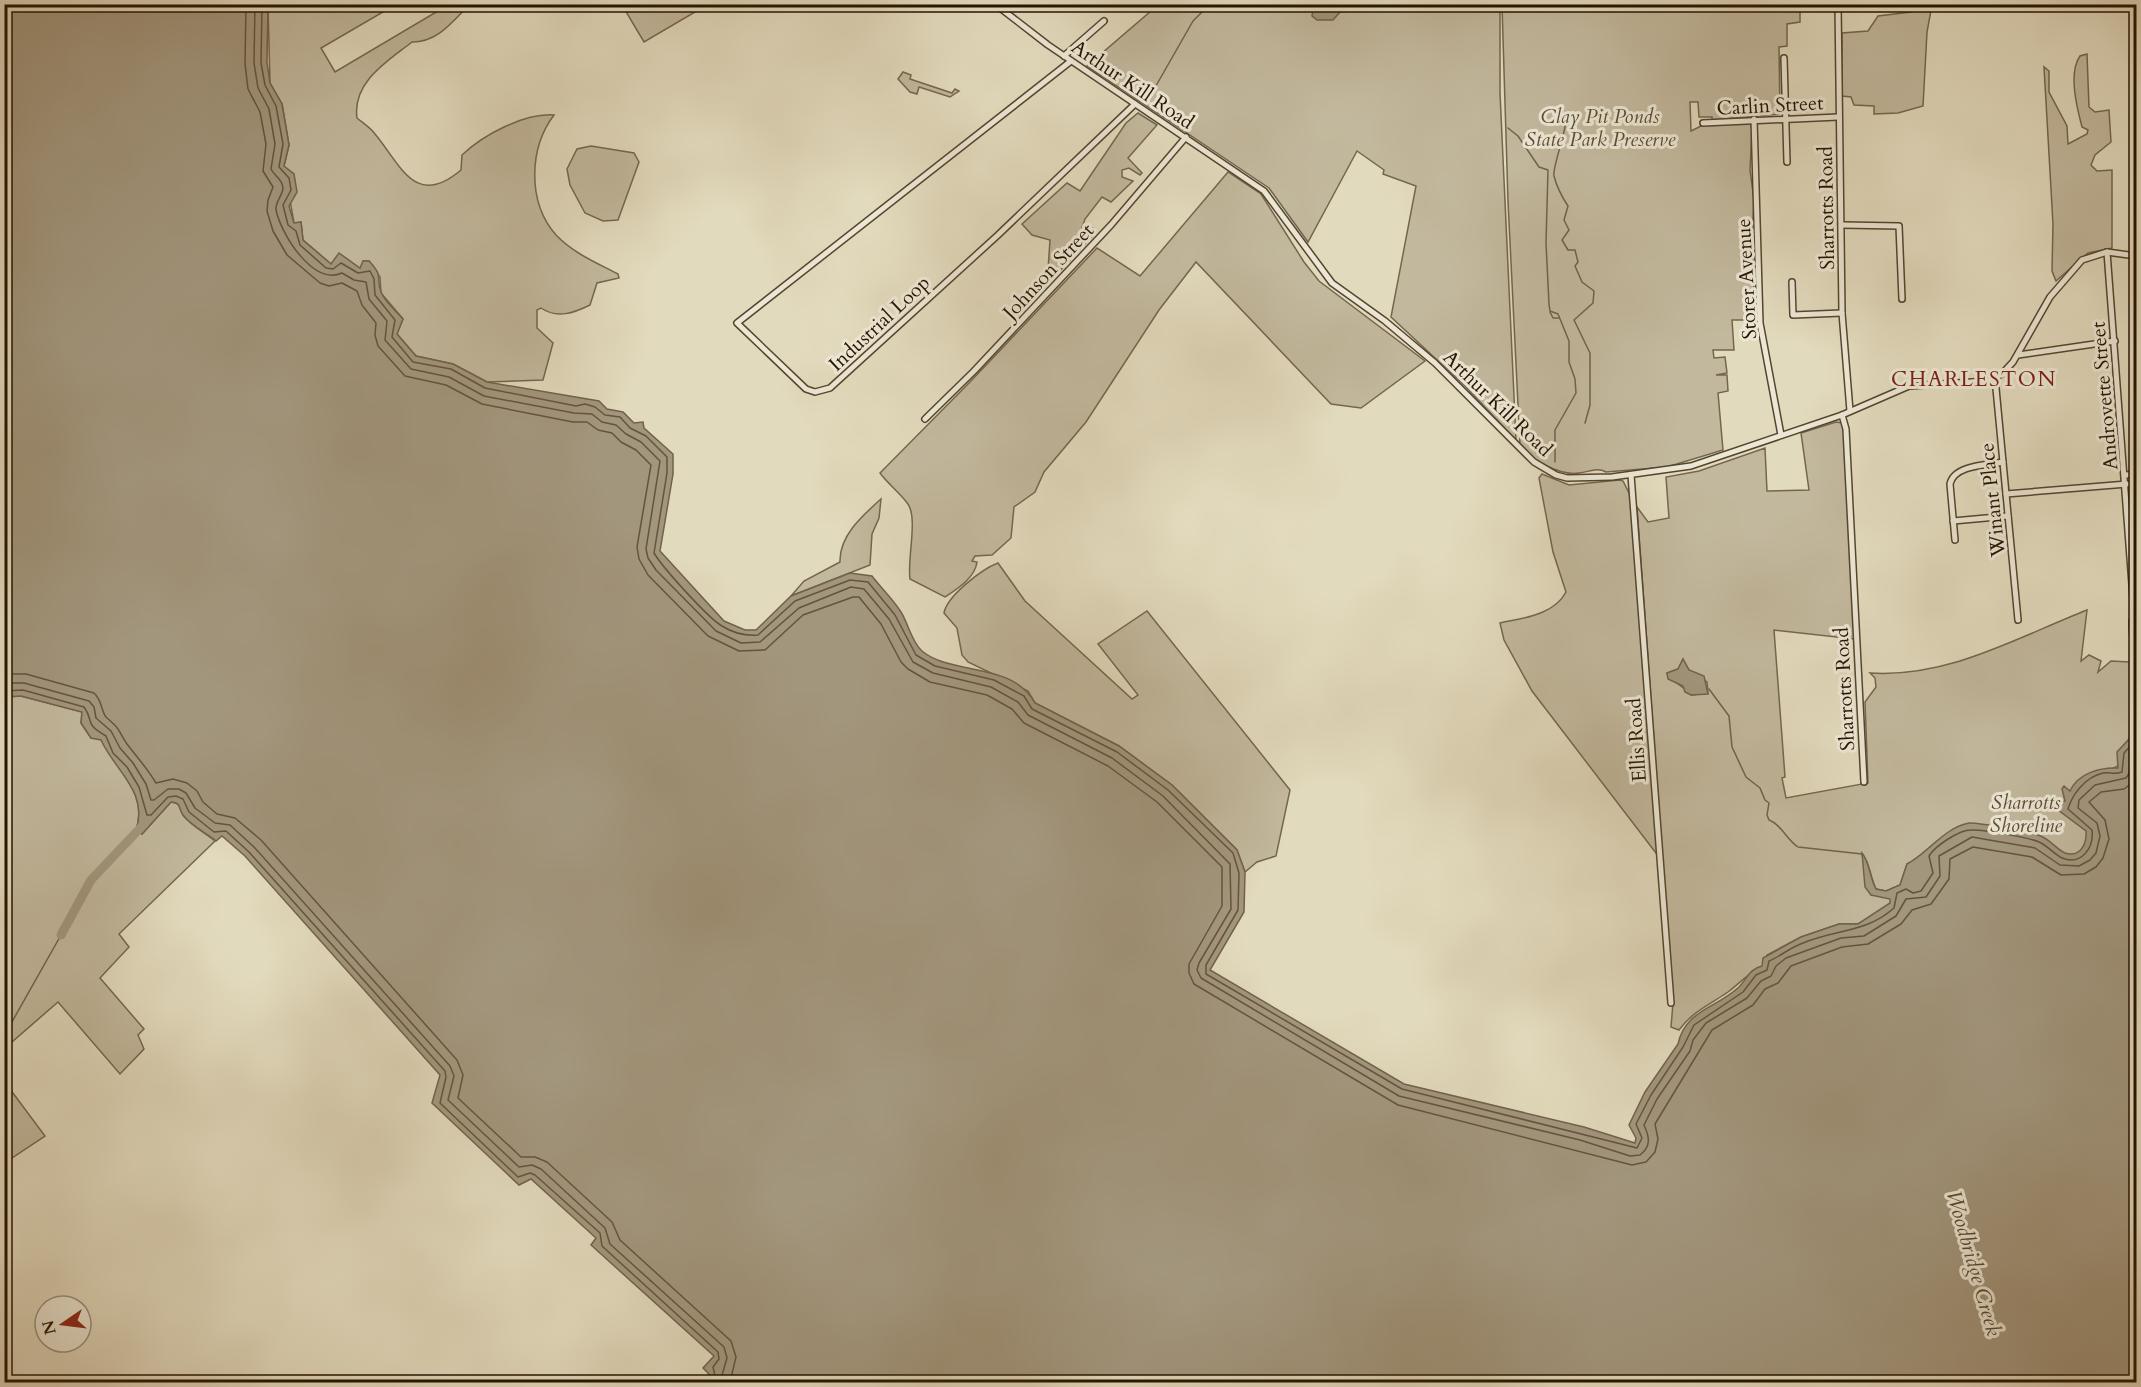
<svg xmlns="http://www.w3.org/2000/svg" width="2141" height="1387" font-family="Cardo,serif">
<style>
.green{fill:#c2b89d;stroke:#74664e;stroke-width:1.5;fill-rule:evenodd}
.water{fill:#a2967d;stroke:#70624b;stroke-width:1.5}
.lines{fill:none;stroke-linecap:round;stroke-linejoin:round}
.shore{stroke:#64543e;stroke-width:1.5}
.stream{stroke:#70624b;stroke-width:1.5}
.river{stroke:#a2967d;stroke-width:9}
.minor-casing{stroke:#54452f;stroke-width:8}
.minor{stroke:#ece7d4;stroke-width:5}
.labels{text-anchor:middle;stroke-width:6;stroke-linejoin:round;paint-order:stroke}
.street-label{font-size:20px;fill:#251300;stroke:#ece7d4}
.park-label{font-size:20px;font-style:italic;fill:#5c4d37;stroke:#ece7d4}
.neighbourhood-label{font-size:21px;letter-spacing:1.5px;fill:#7a1f14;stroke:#ece7d4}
.water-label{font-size:21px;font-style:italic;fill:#574732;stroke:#ece7d4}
</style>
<rect width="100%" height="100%" fill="#e2dabd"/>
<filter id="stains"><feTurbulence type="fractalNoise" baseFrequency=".00333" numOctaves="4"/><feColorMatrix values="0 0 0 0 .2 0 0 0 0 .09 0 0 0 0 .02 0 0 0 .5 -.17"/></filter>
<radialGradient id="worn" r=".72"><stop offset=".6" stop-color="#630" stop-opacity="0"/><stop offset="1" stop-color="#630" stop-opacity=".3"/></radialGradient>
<g class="green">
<path d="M268 5H395L321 48 335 72 448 5H469C452 22 438 42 412 42 388 61 352 82 357 118 363 123 371 128 375 134 401 165 415 209 461 170L462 155C483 135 524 113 554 115 529 148 527 202 556 235 573 253 597 263 618 274L619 278 597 283 590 305C574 313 557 319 541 308L537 310V328L553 343 543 380 487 382 453 364 416 356 397 334 403 319 381 293 380 277 369 261H363L361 269 331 264 303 240 301 222 294 223 284 166 289 145 282 104 270 83Z"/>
<polygon points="622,5 707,5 644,42"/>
<polygon points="1158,5 1500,5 1500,93 1516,440 1465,386 1391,317 1416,186 1383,174 1384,170 1357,151 1308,242 1269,188 1087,66"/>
<path d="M1502 5H1820L1800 7V22L1787 24V46L1779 47 1780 114 1712 120V117H1699L1698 102H1690L1691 131 1705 124 1750 122 1752 129 1750 170 1754 200 1752 238 1755 320H1732L1734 350H1713L1714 358 1725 357 1727 373 1716 375H1727L1728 391 1718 393 1723 450 1667 467 1606 472C1597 467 1589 472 1579 473 1559 476 1532 460 1520 445L1508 201Z"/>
<polygon points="1919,5 1932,5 1927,32 1923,106 1898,113 1874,114 1874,106 1854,105 1851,97 1842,96 1842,33 1868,31 1878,16 1911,12"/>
<path d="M2087 54 2089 107 2095 112 2109 110 2111 142 2095 155 2091 165 2097 171 2112 170V248L2088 253 2056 281 2052 271 2053 224 2044 67 2049 71V92L2067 126 2068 144 2087 134 2088 130 2082 127C2077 108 2068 73 2080 56Z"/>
<polygon points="903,72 911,75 910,79 952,93 955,89 959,91 950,97 919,87 917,94 910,92 898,79"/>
<polygon points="1138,113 1157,125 1128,158 1142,173 1140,175 1129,168 1122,170 1122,177 1133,181 1111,202 1102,197 1085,219 1082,227 1094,228 1095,233 1054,277 1048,270 1050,240 1032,235 1022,224 1067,183 1080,191 1126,123"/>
<polygon points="591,146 634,153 639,162 618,220 603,221 585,213 570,185 567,169 577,149"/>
<path d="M1228 172 1261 194 1304 262 1319 281 1425 361 1361 408 1331 404 1196 262 1159 310 1086 422 1044 472 1035 492 1014 507 1011 538 992 555 975 556 972 561 977 562C975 578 957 589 945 597L910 579C907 559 918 519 908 504 900 493 888 484 880 473L970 382 1097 248 1140 276Z"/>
<path d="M1836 422 1842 423 1845 440 1854 639 1774 630 1785 777 1782 778 1786 798 1868 783 1865 702 1876 687 1875 678 1870 673C1948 678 2016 638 2087 610L2081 661 2089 655 2101 661 2098 672 2111 661 2130 662 2133 659C2133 643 2127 636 2129 619L2136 616 2133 554H2136V749L2129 760 2095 778 2136 922 1948 834C1932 842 1923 856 1907 864L1900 885 1886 891 1876 889C1870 878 1870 861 1862 854L1871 895 1909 888C1912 877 1915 872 1924 865L1927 866V871L1915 889 1872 917 1858 924H1839L1801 937 1767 955 1763 967C1749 972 1740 983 1728 992 1709 1005 1693 1011 1679 1030L1671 1027 1673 1003 1637 507 1648 522 1669 518 1666 477 1699 471 1765 448 1767 491 1809 490 1801 433ZM1683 659 1689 670 1707 682 1708 693 1691 695C1683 686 1674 683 1667 673L1678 669Z"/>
<path d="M1542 474 1569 485 1620 480 1623 481 1630 495 1659 857 1532 691 1504 640 1500 623C1523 618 1554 615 1566 592L1553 552 1539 478Z"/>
<path d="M881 499 879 518 872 534 870 565 791 596 804 581 840 562C839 536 862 516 881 499Z"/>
<path d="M998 563 1025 601 1132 699 1138 695 1098 644 1147 611 1290 790 1276 856 1257 862 1245 872 1237 850 1172 785 1119 746 1035 703 1028 691 968 662 962 655 957 628 944 613C947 596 982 569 998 563Z"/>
<path d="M21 696 82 712 81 723 91 738 101 739C115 770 149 792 136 830L142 834 171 802C182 803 178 808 183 815 190 825 206 833 215 841L119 934 129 947 100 978 144 1029 138 1035 144 1049 120 1074 58 1002 5 1048 4 697Z"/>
<polygon points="4,1081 45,1136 12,1158 5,1157"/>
</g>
<g class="water">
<path d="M5 4 268 5 267 62 270 83 282 104 289 145 284 166 294 174 297 192 289 206 294 223 301 222 303 240 331 264 339 253 360 268 363 261H369C385 278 375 277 381 292 384 301 397 312 403 319L397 334 416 356 453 364 487 382 599 401 607 409 623 412 634 423 643 422 644 428 673 454V474L660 551 724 621 745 630H756L791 596 850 573 872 576C881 588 893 599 901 612 908 623 912 643 922 651 952 676 1012 661 1035 703L1119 746 1172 785 1237 850 1245 872 1244 912 1210 970 1404 1084 1584 1127 1635 1143 1636 1138 1629 1125 1645 1092 1678 1044C1685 1010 1717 1008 1739 987 1747 979 1749 969 1762 966L1763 958 1801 937 1839 924H1858L1890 903V899L1871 895 1865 887 1862 853C1869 861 1870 878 1876 889L1886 891 1900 885 1907 864C1927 854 1945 827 1969 823 1978 822 2028 832 2038 835 2049 838 2056 849 2065 853 2081 858 2087 843 2086 831L2058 810 2061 802 2065 801 2062 789 2064 786 2070 791C2078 773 2101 767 2118 768L2117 752 2129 739 2136 716V1382H701L709 1374 703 1368 714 1356 591 1245 596 1238 531 1179 519 1185 432 1103 440 1075 245 856 222 836 216 841C206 833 190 825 183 815 178 808 182 803 171 802L142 834 136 830C149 792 115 771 101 740L91 738 81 723 82 712 21 696 5 697Z"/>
<polygon points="1321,5 1321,4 1356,5 1351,11 1340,12 1333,20 1317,20 1312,16 1313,10"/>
<polygon points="1683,659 1689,670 1704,676 1708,694 1691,695 1685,692 1683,686 1668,679 1667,673 1678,669"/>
</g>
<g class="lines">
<g class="shore">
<polyline points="246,4 245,64 248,89 260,112 266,144 263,171 273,187 268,200 267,211 273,231 287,255 320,283 329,286 342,283 357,291 362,305 376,323 375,335 378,346 405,376 446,385 482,404 573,422 587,422 598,430 612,433 621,442 636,450 651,465 637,547 639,559 648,575 708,636 739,651 765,650 803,615 853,597 859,597 881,624 901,662 908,669 930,682 987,695 1012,709 1024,723 1108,766 1157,802 1222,867 1222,906 1189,964 1189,973 1194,984 1398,1105 1632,1165 1646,1162 1655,1152 1658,1139 1655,1124 1712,1030 1753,1005 1765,989 1778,983 1791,966 1842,947 1868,944 1901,924 1912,910 1931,904 1949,879 1950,859 1973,847 2032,857 2061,875 2084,874 2096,867 2103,858 2109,839 2105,820 2089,802 2101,792 2124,789 2136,780"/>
<path d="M255 4 254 63 258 88 269 109 275 144 271 169C274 175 280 178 282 184 286 193 275 200 276 210 281 234 313 286 342 273L354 280 366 282 369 299 387 321 385 340 411 369 449 377 484 396 574 413 592 414 602 422 616 425 626 434 641 442 660 461 646 549 648 558 656 570 716 631 741 643 760 642 799 608 851 587 864 589 889 619 913 662 933 673 991 687 1018 702 1028 715 1112 758 1163 796 1230 864 1231 909 1199 963 1197 970 1201 978 1399 1096 1580 1140 1630 1156 1640 1155C1652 1146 1649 1136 1644 1125L1657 1099 1690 1051 1693 1040 1706 1023 1747 998 1761 981 1771 976 1776 966 1786 958 1841 938 1864 936 1896 916 1906 899 1926 897 1940 876 1939 856 1972 837 2035 848 2060 865 2079 866 2090 860 2096 853 2100 836 2097 823 2078 808 2079 800 2095 785 2126 778C2134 769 2129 759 2136 750"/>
<path d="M262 4 261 63 265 85 276 106 283 144 279 167 289 178 291 190 283 205 288 225 296 231 300 245 326 268 333 269 341 263 358 273 370 271 374 279 375 295 395 320 392 337 413 362 451 369 485 388 576 406 585 404 595 407 605 415 620 417 630 428 646 436 667 457V473L654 553C663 568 708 618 722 626 733 633 745 636 758 635L795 601 850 580 868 582 895 615 916 655 935 666 994 680 1024 696 1032 709 1117 752 1168 790 1233 853 1239 873 1238 910 1206 965V974L1402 1089 1637 1148 1642 1138 1636 1124 1651 1095 1683 1047 1694 1025 1743 992 1756 975 1767 970 1769 961C1781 956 1791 947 1803 943 1836 929 1866 933 1894 908L1897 893 1906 889 1913 893 1921 891 1933 873 1929 856C1935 846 1959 830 1971 830 1981 829 2031 838 2039 842 2048 846 2054 854 2062 858 2082 866 2094 847 2092 830L2068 809C2072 795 2085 777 2103 773 2110 772 2115 775 2122 772L2124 753 2134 742 2136 733"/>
<path d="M4 674H26L94 693C103 701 101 713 107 718 122 731 117 729 127 744 137 757 147 768 156 783L173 779 187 783 197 791 203 802 217 814 235 818 261 840 457 1060 463 1075 458 1098 521 1157H535L547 1162 612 1222 620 1240 731 1341 736 1357 730 1382"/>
<polyline points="4,683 24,683 89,701 94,707 96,718 111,731 120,748 133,763 146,784 151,800 154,800 168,789 179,789 186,793 195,808 215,823 230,825 254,847 450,1066 454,1076 448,1100 519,1167 532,1165 541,1169 605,1228 610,1244 724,1347 727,1358 720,1382"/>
<path d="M4 691 23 690 84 707C95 722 83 723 106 736L113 753 127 767 139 787 147 815H151L168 797 176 796 183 799 189 812 214 832 226 831 249 852 445 1071 446 1077 440 1103 518 1177 530 1173 535 1175 600 1233 602 1246 718 1352 719 1359 713 1367 715 1376 709 1382"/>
</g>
<g class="stream">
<polyline points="1149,98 1193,21 1210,4"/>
<path d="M1566 119C1566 133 1552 168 1554 176 1557 188 1562 197 1568 206L1564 220 1569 230 1562 240 1568 250H1575L1578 262 1575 266 1582 282 1594 291 1593 303 1574 320 1590 353V405L1585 423"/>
<polyline points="1508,128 1518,136 1539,167 1548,170 1546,243 1549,304 1550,311 1558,314 1569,341 1569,362 1575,379 1576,393 1555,430 1555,462"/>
<polyline points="1550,312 1553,318 1559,318"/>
<path d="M1709 689 1729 716 1732 747 1746 777 1760 788 1765 800 1769 803 1767 815 1769 820C1782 825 1786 839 1798 847L1862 854"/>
<polyline points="4,1036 61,935"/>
</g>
<polyline class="river" points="61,935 91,880 145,823"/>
<g class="minor-casing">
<g id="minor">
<polyline points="995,4 1048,45 1264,191 1332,283 1385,321 1435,363 1534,462 1556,475 1567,478 1612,477 1691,466 1842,415 1909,386 1988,381 2002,374 2013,362 2050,297 2082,260 2107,252 2136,256"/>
<polyline points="1838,4 1842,313 1850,411"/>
<polyline points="1064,56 1104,21"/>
<polyline points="1784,58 1787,162"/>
<polyline points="1071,61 737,323 806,389 815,392 830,388 998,235 1135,104"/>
<polyline points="1754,119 1760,323 1781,435"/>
<polyline points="1703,123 1838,117"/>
<polyline points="1842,225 1899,226 1902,299"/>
<polyline points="2107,252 2134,611"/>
<polyline points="1792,282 1793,315 1842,313"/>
<polyline points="2018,355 2115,341"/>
<polyline points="1995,378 2018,620"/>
<polyline points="1842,415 1846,429 1864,782"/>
<polyline points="925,419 974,371 1111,225 1186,137"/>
<polyline points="1631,475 1671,1003"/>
<polyline points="2126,475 2136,474"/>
<polyline points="2006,494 2127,484"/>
<polyline points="1953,521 2008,516"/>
<path d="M1955 540 1950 484C1954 465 1987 465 2003 462"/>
</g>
</g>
<use href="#minor" class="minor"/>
</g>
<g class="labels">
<g class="street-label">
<text transform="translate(1133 84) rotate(34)" y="7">Arthur Kill Road</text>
<text transform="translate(1770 105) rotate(-3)" y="7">Carlin Street</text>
<text transform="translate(1826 208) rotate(-91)" y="7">Sharrotts Road</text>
<text transform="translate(1048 271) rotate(-47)" y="7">Johnson Street</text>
<text transform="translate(1746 279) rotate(-93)" y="7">Storer Avenue</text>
<text transform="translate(879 323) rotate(-43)" y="7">Industrial Loop</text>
<text transform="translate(2104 396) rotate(-95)" y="7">Androvette Street</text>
<text transform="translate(1498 403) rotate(44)" y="7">Arthur Kill Road</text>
<text transform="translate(1992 500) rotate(-96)" y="7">Winant Place</text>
<text transform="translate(1844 689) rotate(-93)" y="7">Sharrotts Road</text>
<text transform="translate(1636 740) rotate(-94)" y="7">Ellis Road</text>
</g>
<g class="park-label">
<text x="1600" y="123">Clay Pit Ponds<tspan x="1600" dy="23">State Park Preserve</tspan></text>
<text x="2026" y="809">Sharrotts<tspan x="2026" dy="23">Shoreline</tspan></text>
</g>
<g class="neighbourhood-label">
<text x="1974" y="386">CHARLESTON</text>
</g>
<g class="water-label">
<text transform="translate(1974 1263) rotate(74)" y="7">Woodbridge Creek</text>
</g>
</g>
<rect width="2141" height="1387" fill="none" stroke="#e2dabd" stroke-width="24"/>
<rect x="6" y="6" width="2129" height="1375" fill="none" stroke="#251300" stroke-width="3"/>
<rect x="12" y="12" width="2117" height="1363" fill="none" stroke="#251300" stroke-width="1.5"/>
<g transform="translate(63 1324) rotate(256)"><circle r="28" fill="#ece7d4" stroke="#9c927f" stroke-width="1.5"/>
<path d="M0-4.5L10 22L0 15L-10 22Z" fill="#8f2418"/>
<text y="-9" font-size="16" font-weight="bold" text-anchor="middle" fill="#251300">N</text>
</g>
<rect width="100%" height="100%" filter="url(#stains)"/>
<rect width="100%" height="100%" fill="url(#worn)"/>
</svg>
